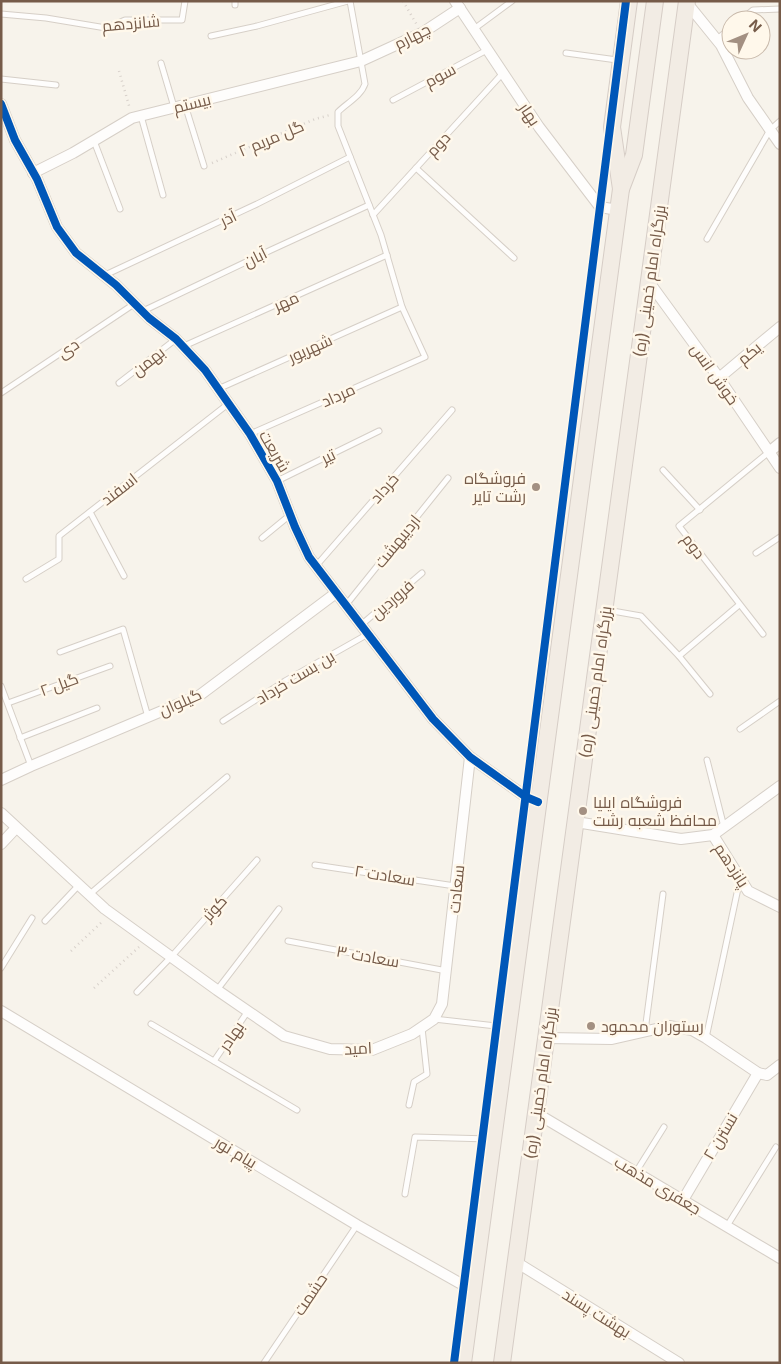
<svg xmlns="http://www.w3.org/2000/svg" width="781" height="1364" font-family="Inter,Cairo,sans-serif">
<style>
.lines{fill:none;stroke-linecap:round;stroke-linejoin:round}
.service-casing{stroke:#d6cfc7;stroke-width:7}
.minor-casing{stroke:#d6cfc7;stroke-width:12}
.trunk-casing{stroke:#d6cdc6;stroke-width:18}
.path{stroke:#d8d1cb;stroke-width:2.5;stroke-dasharray:1 4;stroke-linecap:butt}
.service{stroke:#fefdfc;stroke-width:5}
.minor{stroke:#fefdfc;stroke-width:10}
.trunk{stroke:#f2ece4;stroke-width:16}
.cycleway-casing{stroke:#fff8eb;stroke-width:11}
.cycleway{stroke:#0057b8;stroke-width:8}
.poi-dot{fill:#a39082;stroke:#fff8eb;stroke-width:2}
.labels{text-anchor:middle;stroke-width:5;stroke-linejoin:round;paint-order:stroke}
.street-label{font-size:16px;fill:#765b49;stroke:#fff8eb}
.poi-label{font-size:16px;fill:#765b49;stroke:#fff8eb;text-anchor:start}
</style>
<rect width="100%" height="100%" fill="#f7f3eb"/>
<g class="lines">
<g class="service-casing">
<g id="service">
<polyline points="235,5 235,1"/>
<polyline points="1,14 46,18 106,28 125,20 182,20 185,1"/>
<polyline points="741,20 753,10 780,9"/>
<polyline points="474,29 512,1"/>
<polyline points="211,36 257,26 348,1"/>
<polyline points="717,39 731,28"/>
<polyline points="566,53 617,60"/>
<polyline points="161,63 174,107"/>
<polyline points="1,79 56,85"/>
<polyline points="393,100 487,50"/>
<polyline points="185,105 204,166"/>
<polyline points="141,116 163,195"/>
<polyline points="94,141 120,209"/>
<polyline points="416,168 514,258"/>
<polyline points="373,215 503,73"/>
<polyline points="707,239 770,130 780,121"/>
<polyline points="103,276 257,204 350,157"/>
<polyline points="143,311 271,250 369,205"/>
<polyline points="184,346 387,255"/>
<polyline points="119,383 176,339"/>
<polyline points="218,389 402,307"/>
<polyline points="1,393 134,304"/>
<path d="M250 434 425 357 402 307 381 235 338 126V112C347 103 361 96 365 84L350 1"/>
<polyline points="663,470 700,510"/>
<polyline points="277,481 379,431"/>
<polyline points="90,512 124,576"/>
<polyline points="262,538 290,515"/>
<polyline points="756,553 780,537"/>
<polyline points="316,566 452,410"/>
<polyline points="26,579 59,559 59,536 228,404"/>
<polyline points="346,605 448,478"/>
<polyline points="607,610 641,616 679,656 710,694"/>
<polyline points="361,625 422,573"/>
<polyline points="763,634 679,526 769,452"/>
<polyline points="60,652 123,629 148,717"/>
<polyline points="679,656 739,605"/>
<polyline points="1,686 31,766"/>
<polyline points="8,703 110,666"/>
<polyline points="223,721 285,681 368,634"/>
<polyline points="740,729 780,701"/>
<polyline points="20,738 97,708"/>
<polyline points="707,760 724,827"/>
<polyline points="315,865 455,886"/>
<polyline points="90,894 227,777"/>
<polyline points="45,921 79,885"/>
<polyline points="288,941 447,971"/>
<polyline points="1,968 32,918"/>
<polyline points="217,990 279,909"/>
<polyline points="137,992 172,956 257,860"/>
<polyline points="434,1019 505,1027"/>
<polyline points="151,1024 297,1110"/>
<polyline points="645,1031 663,894"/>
<polyline points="706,1038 740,879"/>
<polyline points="214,1061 248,1011"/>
<polyline points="409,1105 414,1082 427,1074 422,1028"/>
<polyline points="636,1172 664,1127"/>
<polyline points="405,1194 415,1137 490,1139"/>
<polyline points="727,1226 776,1147"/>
<polyline points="264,1363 357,1225"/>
</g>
</g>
<g class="minor-casing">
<g id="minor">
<polyline points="455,1 539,127 600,207 618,210"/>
<polyline points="687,3 721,45 748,98 780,144"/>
<polyline points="1,104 15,140 37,179 57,227 76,253 116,285 149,318 176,339 205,370 250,434 277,481 295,527 309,557 433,719 470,757 526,797 538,802"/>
<polyline points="33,173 73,153 132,118 361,61 422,33 460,8"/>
<polyline points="649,282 719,378 780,468"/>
<polyline points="719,378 780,327"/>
<polyline points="769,452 780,443"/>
<polyline points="1,780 31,766 200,695 336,593"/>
<polyline points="1,813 105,909 217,990 284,1036 330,1049 372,1050 412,1034 434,1019 442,1004 470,757"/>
<polyline points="576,822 681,839 713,835 780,786"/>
<polyline points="713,835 748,891 780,907"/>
<polyline points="1,844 16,828"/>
<polyline points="1,1011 357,1225 472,1290"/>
<polyline points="546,1038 612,1039 669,1026 692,1030 706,1038 758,1073 767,1075 780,1065"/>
<polyline points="536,1113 780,1258"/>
<polyline points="683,1200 758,1073"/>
<polyline points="516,1262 679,1363"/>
</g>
</g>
<g class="trunk-casing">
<g id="trunk">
<polyline points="621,189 612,127 629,1"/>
<polyline points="463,1363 621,189 634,155 655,1"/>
<polyline points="502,1363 687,1"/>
</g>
</g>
<g class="path">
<polyline points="403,1 417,25"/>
<polyline points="119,71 130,109"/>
<polyline points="212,163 315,119 330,115"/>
<polyline points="71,951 103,921"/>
<polyline points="94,988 139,947"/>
</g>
<use href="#service" class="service"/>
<use href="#minor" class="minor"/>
<use href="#trunk" class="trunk"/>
<g class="cycleway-casing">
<g id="cycleway">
<polyline points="1,104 15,140 37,179 57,227 76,253 116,285 149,318 176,339 205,370 250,434 277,481 295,527 309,557 433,719 470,757 526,797 538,802"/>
<path d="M454 1363C512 909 568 455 626 1"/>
</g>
</g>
<use href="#cycleway" class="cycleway"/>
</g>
<g class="poi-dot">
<circle cx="536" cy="487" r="5"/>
<circle cx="583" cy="811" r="5"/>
<circle cx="591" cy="1026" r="5"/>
</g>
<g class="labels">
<g class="street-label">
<text transform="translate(131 23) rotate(-5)" y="6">شانزدهم</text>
<text transform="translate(412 36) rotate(-27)" y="6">چهارم</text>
<text transform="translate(440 75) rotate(-28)" y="6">سوم</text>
<text transform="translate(192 103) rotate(-14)" y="6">بیستم</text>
<text transform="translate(530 114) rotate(56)" y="6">بهار</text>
<text transform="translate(271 138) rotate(-23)" y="6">گل مریم ۲</text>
<text transform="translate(438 144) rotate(-48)" y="6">دوم</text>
<text transform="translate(228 218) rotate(-25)" y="6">آذر</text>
<text transform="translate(255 257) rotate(-26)" y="6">آبان</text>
<text transform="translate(649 281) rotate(-82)" y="6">بزرگراه امام خمینی (ره)</text>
<text transform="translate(286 301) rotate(-24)" y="6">مهر</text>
<text transform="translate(68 348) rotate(-34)" y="6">دی</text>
<text transform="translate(310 348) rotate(-24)" y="6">شهریور</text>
<text transform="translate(749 353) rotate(-40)" y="6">یکم</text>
<text transform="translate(148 361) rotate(-38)" y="6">بهمن</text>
<text transform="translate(715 374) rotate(55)" y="6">خوش انس</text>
<text transform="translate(338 395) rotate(-24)" y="6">مرداد</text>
<text transform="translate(275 451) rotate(60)" y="6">شریعت</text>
<text transform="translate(328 456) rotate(-26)" y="6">تیر</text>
<text transform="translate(384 488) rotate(-49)" y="6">خرداد</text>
<text transform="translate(119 489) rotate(-38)" y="6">اسفند</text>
<text transform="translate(397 541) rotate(-51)" y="6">اردیبهشت</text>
<text transform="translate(694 546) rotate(53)" y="6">دوم</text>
<text transform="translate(392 599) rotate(-41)" y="6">فروردین</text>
<text transform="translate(295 677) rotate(-31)" y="6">بن بست خرداد</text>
<text transform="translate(595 682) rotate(-82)" y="6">بزرگراه امام خمینی (ره)</text>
<text transform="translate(59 684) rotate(-20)" y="6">گیل ۲</text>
<text transform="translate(180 702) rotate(-24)" y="6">گیلوان</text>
<text transform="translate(732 865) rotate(57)" y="6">پانزدهم</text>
<text transform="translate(385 875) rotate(9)" y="6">سعادت ۲</text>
<text transform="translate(456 889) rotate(-84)" y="6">سعادت</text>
<text transform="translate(214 908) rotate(-48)" y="6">کوثر</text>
<text transform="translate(368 956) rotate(10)" y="6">سعادت ۳</text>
<text transform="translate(231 1036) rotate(-56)" y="6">بهادر</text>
<text transform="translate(358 1048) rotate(-3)" y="6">امید</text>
<text transform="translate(540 1083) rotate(-82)" y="6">بزرگراه امام خمینی (ره)</text>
<text transform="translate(720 1136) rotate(-59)" y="6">نسترن ۲</text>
<text transform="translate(236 1152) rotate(31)" y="6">پیام نور</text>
<text transform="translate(658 1185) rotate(31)" y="6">جعفری مذهب</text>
<text transform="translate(310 1294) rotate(-56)" y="6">حشمت</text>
<text transform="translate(597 1313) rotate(32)" y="6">بهشت پسند</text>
</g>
<g class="poi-label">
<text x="526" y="484" text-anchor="end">فروشگاه<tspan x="526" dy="18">رشت تاير</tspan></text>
<text x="593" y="808">فروشگاه ایلیا<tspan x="593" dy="18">محافظ شعبه رشت</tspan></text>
<text x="601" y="1032">رستوران محمود</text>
</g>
</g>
<rect width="781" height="1364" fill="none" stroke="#765b49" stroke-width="5"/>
<g transform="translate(746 35) rotate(46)"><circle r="24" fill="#fff8eb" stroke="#c8b9aa"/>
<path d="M0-4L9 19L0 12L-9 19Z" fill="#a39082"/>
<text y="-8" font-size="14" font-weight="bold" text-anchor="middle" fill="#765b49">N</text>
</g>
</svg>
